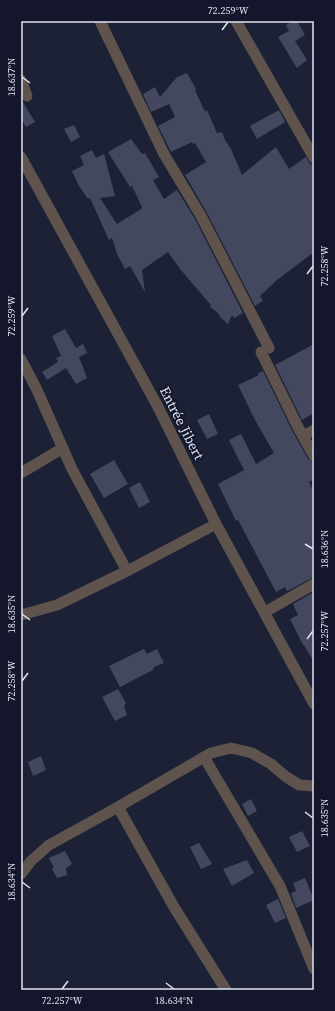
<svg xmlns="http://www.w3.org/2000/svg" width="335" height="1011" font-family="'Source Serif 4',serif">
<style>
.building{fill:#43485f}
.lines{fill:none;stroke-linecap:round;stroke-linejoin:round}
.minor{stroke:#5f534e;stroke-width:11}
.ticks{fill:none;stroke:#dfe3f1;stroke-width:1.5}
.labels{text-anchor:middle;stroke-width:4;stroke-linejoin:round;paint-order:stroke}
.street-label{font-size:14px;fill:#dfe3f1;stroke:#14172b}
.neatline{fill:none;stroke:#dfe3f1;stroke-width:1.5}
.ticks-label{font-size:10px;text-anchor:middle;fill:#dfe3f1}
</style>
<rect width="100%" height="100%" fill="#1d2136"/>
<g class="building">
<polygon points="293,21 297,21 305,35 295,41 307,60 297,68 278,37 289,31 286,25"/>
<polygon points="187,73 196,89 195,90 205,112 207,110 217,133 222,132 225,140 231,149 242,175 276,147 289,169 306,157 310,164 314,165 314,252 277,280 260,296 263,301 255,306 207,213 185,175 206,162 195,143 193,144 192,142 171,152 158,126 175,117 169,104 151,112 143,94 155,87 160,97 177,77"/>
<polygon points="21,99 35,122 26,127 21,118"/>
<polygon points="279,110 285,122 257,139 250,126"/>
<polygon points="74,125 80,137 71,142 64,129"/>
<polygon points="131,139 142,154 145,153 159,177 153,180 164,199 177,190 195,219 243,313 234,318 232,315 228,324 221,318 217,312 209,306 211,305 180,269 168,252 142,270 145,292 130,266 125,269 117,254 112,238 109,240 90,198 88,199 79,186 72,171 84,165 80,156 92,150 96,158 104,154 115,196 100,198 117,224 141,209 142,207 132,186 130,187 108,152"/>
<polygon points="65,329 76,348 83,344 87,353 79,357 87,378 76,384 66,368 47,380 42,372 58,362 56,358 61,356 52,336"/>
<polygon points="314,344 314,413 302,420 275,365"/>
<polygon points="263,371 293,432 308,459 314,463 314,479 309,482 314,492 314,577 287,591 285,587 276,592 238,520 236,521 218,484 244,470 229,440 241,434 256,464 274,453 255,420 238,385 259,375 258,373"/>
<polygon points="209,414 218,434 207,439 197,420"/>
<polygon points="114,460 128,484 104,498 90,474"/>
<polygon points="140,482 150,502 139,508 129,488"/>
<polygon points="314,592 314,662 304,645 303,645 290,619 298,615 293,604"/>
<polygon points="144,649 147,654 157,649 164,663 154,667 153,670 120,687 109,666"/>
<polygon points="118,689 126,703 124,706 127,715 115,721 102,697"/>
<polygon points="41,756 46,770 33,776 28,762"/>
<polygon points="251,799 257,811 248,816 242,804"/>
<polygon points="302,831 310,846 297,852 289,837"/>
<polygon points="199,843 212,864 201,869 190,847"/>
<polygon points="65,851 72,864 66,868 67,875 57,878 52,869 54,868 49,858"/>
<polygon points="247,860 254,873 232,886 223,869"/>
<polygon points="305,878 314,900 296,908 291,893 296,891 293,883"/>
<polygon points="278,899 286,918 275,923 266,905"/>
</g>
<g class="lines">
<g class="minor">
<polyline points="100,21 164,154 201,216 269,348"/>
<polyline points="236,21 314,158"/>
<polyline points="21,80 27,96"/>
<polyline points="21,157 157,405 216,524 314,704"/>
<polyline points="261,352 299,429 314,456"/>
<polyline points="21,359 37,390 72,469 127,571"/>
<polyline points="303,436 314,430"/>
<polyline points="21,473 63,448"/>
<polyline points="265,612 314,584"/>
<polyline points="21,615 57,605 127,571 216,524"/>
<polyline points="204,757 280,886 314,969"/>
<polyline points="118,807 174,907 226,990"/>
<polyline points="21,874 31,861 49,845 118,807 211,753 231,748 252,753 271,764 285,776 299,785 314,786"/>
</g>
</g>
<path class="ticks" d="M222 30 228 22M22 77 30 83M307 274 313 266M22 316 28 308M305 544 313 549M22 614 30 620M307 639 313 631M22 681 28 673M305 812 313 818M22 882 30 888M166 983 174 989M62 989 68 981"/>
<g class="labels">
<g class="street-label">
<text transform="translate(182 423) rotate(63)" y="5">Entrée Jibert</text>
</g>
</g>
<rect width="335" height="1011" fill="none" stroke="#14172b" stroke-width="44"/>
<rect x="22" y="22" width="291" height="967" class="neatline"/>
<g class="ticks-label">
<text x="228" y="14">72.259°W</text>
<text transform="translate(11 77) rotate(-90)" y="4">18.637°N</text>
<text transform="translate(324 266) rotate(-90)" y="4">72.258°W</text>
<text transform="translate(11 316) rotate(-90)" y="4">72.259°W</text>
<text transform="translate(324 549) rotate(-90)" y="4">18.636°N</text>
<text transform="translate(11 614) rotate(-90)" y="4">18.635°N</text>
<text transform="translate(324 631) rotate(-90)" y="4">72.257°W</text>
<text transform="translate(11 681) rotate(-90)" y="4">72.258°W</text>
<text transform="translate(324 818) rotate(-90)" y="4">18.635°N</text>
<text transform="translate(11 882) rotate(-90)" y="4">18.634°N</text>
<text x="62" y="1004">72.257°W</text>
<text x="174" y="1004">18.634°N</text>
</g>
</svg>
